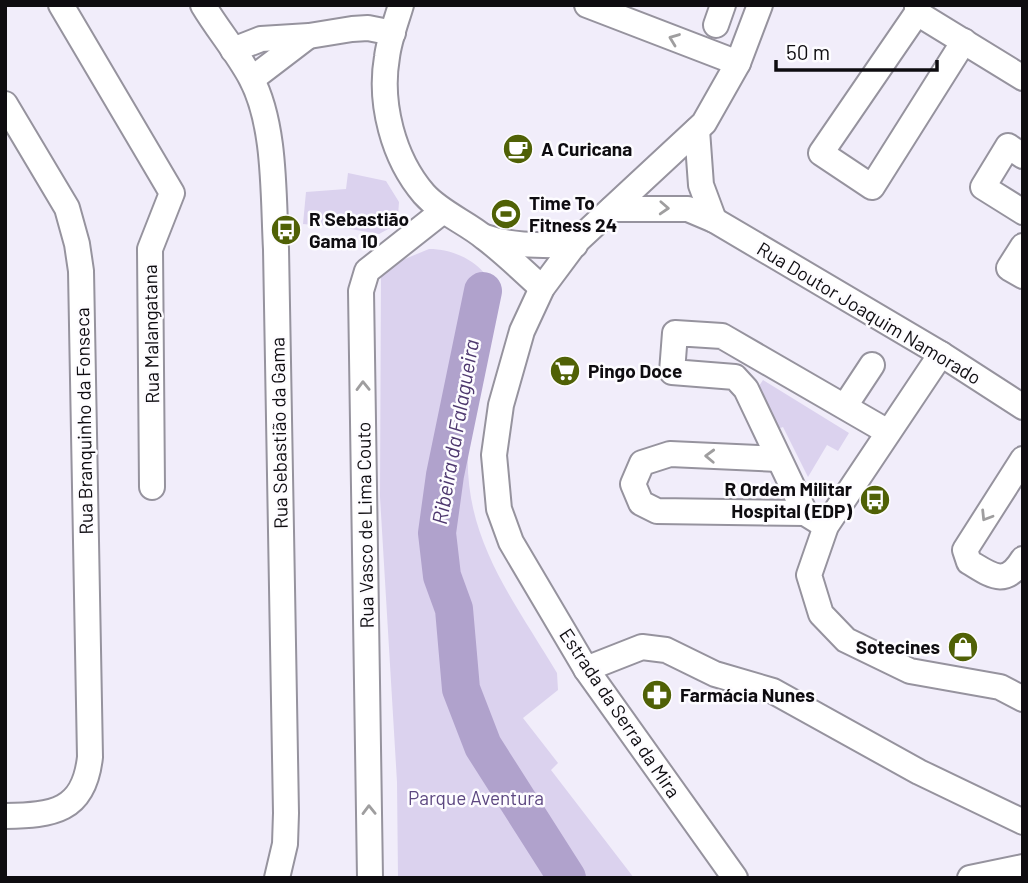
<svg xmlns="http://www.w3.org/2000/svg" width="1028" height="883" font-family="Barlow,sans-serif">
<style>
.green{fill:#dbd2ee}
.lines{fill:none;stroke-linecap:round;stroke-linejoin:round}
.river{stroke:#b0a2cc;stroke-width:38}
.minor-casing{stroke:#96939e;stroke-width:28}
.minor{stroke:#fff;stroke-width:24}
.oneway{stroke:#9f9e9f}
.labels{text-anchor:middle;stroke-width:5;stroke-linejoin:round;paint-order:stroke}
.poi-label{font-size:19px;font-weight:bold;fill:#0e0c10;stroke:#fdfcff;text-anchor:start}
.street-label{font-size:19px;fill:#0e0c10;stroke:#fdfcff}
.park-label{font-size:19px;fill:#5d4881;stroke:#fdfcff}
.water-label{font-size:21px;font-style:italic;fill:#4e386f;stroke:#fdfcff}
</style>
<rect width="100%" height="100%" fill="#f1edfa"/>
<g class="green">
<polygon points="348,173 386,181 399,202 398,216 392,227 379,234 345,228 303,224 306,192 346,189"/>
<path d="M429 249C463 249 494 271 499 305 490 349 474 392 469 436 459 533 510 594 557 673L558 690 523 718 558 763 551 770 634 878H398L397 782 380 497 381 273 400 261Z"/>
<polygon points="763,380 849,433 838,451 827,445 808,477 783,427 778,429 757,389"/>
</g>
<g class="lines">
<polyline class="river" points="483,291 445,475 437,533 442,576 454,609 461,689 483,746 567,878"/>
<g class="minor-casing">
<g id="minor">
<polyline points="61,5 172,193 150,249 152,487"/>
<path d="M203 5C218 30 237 52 251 78 276 125 273 196 276 249L286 813 285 844 277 878"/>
<path d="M401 5C396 22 389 40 387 57 379 103 393 158 424 194 441 213 466 222 485 238 505 253 523 271 542 288"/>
<polyline points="587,5 738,63"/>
<polyline points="917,5 917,13 1023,78"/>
<polyline points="917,13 821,153 872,187 964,41"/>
<polyline points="716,25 723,5"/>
<polyline points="233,50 261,39 309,36 352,29 368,28 393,33"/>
<polyline points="252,79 307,37"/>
<path d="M5 104 67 208 77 244 81 271 90 757C84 812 53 815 5 816"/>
<polyline points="697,130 701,185 714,220"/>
<polyline points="1023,156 1008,146 983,187 1023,212"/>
<polyline points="612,209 688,209 714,220 941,354 1023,407"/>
<path d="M485 237C513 247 546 245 575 245"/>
<polyline points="1023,246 1009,268 1023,276"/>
<polyline points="941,354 826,526 809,575 821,614 846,640 910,671 1000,687 1023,699"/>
<polyline points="845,406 872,365"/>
<polyline points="778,459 670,454 642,463 633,484 641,503 657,511 805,513"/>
<path d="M1023 459 965 550 969 562C991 575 1005 588 1023 559"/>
<polyline points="826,526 805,513 746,389 735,377 672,372 675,333 722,336 888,432"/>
<polyline points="586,669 642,647 666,650 715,674 773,691 919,772 1023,822"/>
<polyline points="370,878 361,291 367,271 443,211"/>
<polyline points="735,878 586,669 511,542 499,509 494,455 501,405 522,331 542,288 577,241 704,123 738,63 760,5"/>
<polyline points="970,878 1023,867"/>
</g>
</g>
<use href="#minor" class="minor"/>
</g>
<defs><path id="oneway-chevron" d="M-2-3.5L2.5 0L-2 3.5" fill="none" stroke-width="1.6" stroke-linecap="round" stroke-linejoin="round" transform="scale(1.75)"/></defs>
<g class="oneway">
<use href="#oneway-chevron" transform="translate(674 39) rotate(-159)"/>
<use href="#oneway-chevron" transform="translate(664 208) rotate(3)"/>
<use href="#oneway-chevron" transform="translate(363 386) rotate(-91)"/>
<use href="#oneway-chevron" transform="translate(710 456) rotate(-178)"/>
<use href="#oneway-chevron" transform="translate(986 516) rotate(122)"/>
<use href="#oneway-chevron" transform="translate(369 810) rotate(-91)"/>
</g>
<defs>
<g id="cafe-disc" transform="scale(1.575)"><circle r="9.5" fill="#506106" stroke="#fdfcff"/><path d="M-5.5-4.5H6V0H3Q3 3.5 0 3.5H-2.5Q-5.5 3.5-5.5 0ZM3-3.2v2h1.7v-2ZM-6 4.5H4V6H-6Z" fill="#fff"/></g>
<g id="stadium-disc" transform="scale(1.575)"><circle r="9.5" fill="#506106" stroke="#fdfcff"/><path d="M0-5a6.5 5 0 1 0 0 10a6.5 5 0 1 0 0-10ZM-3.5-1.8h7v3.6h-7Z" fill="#fff"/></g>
<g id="bus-disc" transform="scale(1.575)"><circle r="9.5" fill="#506106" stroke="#fdfcff"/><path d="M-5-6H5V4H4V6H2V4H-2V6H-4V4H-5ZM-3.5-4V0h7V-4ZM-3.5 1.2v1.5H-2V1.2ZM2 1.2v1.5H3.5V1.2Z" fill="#fff"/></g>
<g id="supermarket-disc" transform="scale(1.575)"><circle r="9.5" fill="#506106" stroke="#fdfcff"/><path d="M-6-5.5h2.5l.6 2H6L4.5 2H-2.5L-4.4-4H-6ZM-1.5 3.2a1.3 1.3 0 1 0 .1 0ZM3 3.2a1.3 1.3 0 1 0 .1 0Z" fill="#fff"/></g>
<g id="shop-disc" transform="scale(1.575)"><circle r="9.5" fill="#506106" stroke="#fdfcff"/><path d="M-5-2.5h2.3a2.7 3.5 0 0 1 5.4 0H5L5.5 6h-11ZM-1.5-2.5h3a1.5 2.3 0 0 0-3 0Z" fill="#fff"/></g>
<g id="pharmacy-disc" transform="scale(1.575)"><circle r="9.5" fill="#506106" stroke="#fdfcff"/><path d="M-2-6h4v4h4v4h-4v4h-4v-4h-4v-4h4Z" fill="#fff"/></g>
</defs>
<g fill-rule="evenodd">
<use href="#cafe-disc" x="518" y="149"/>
<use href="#stadium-disc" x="506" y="214"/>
<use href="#bus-disc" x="286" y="230"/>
<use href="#supermarket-disc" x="565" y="371"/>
<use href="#bus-disc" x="875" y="500"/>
<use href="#shop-disc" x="963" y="647"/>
<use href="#pharmacy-disc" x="657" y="695"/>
</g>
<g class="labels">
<g class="poi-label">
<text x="541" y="156">A Curicana</text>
<text x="529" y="210">Time To<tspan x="529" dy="22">Fitness 24</tspan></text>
<text x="309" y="226">R Sebastião<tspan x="309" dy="22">Gama 10</tspan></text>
<text x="588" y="378">Pingo Doce</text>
<text x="852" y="496" text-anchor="end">R Ordem Militar<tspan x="852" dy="22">Hospital (EDP)</tspan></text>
<text x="940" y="654" text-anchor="end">Sotecines</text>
<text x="680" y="702">Farmácia Nunes</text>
</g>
<g class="street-label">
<text transform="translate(869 313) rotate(31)" y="7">Rua Doutor Joaquim Namorado</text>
<text transform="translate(151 334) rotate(-91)" y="7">Rua Malangatana</text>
<text transform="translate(84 421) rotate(-91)" y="7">Rua Branquinho da Fonseca</text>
<text transform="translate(279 433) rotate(-91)" y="7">Rua Sebastião da Gama</text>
<text transform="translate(365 525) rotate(-91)" y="7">Rua Vasco de Lima Couto</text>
<text transform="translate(620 713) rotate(56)" y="7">Estrada da Serra da Mira</text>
</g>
<g class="park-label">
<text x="476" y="805">Parque Aventura</text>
</g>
<g class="water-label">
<text transform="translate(456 432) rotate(-80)" y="7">Ribeira da Falagueira</text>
</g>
</g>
<rect width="1028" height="883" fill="none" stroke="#0e0c10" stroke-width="14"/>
<path d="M776 60v10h161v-10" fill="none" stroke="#0e0c10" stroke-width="3.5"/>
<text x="786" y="60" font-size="21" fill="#0e0c10" stroke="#fdfcff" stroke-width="5" paint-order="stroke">50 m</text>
</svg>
